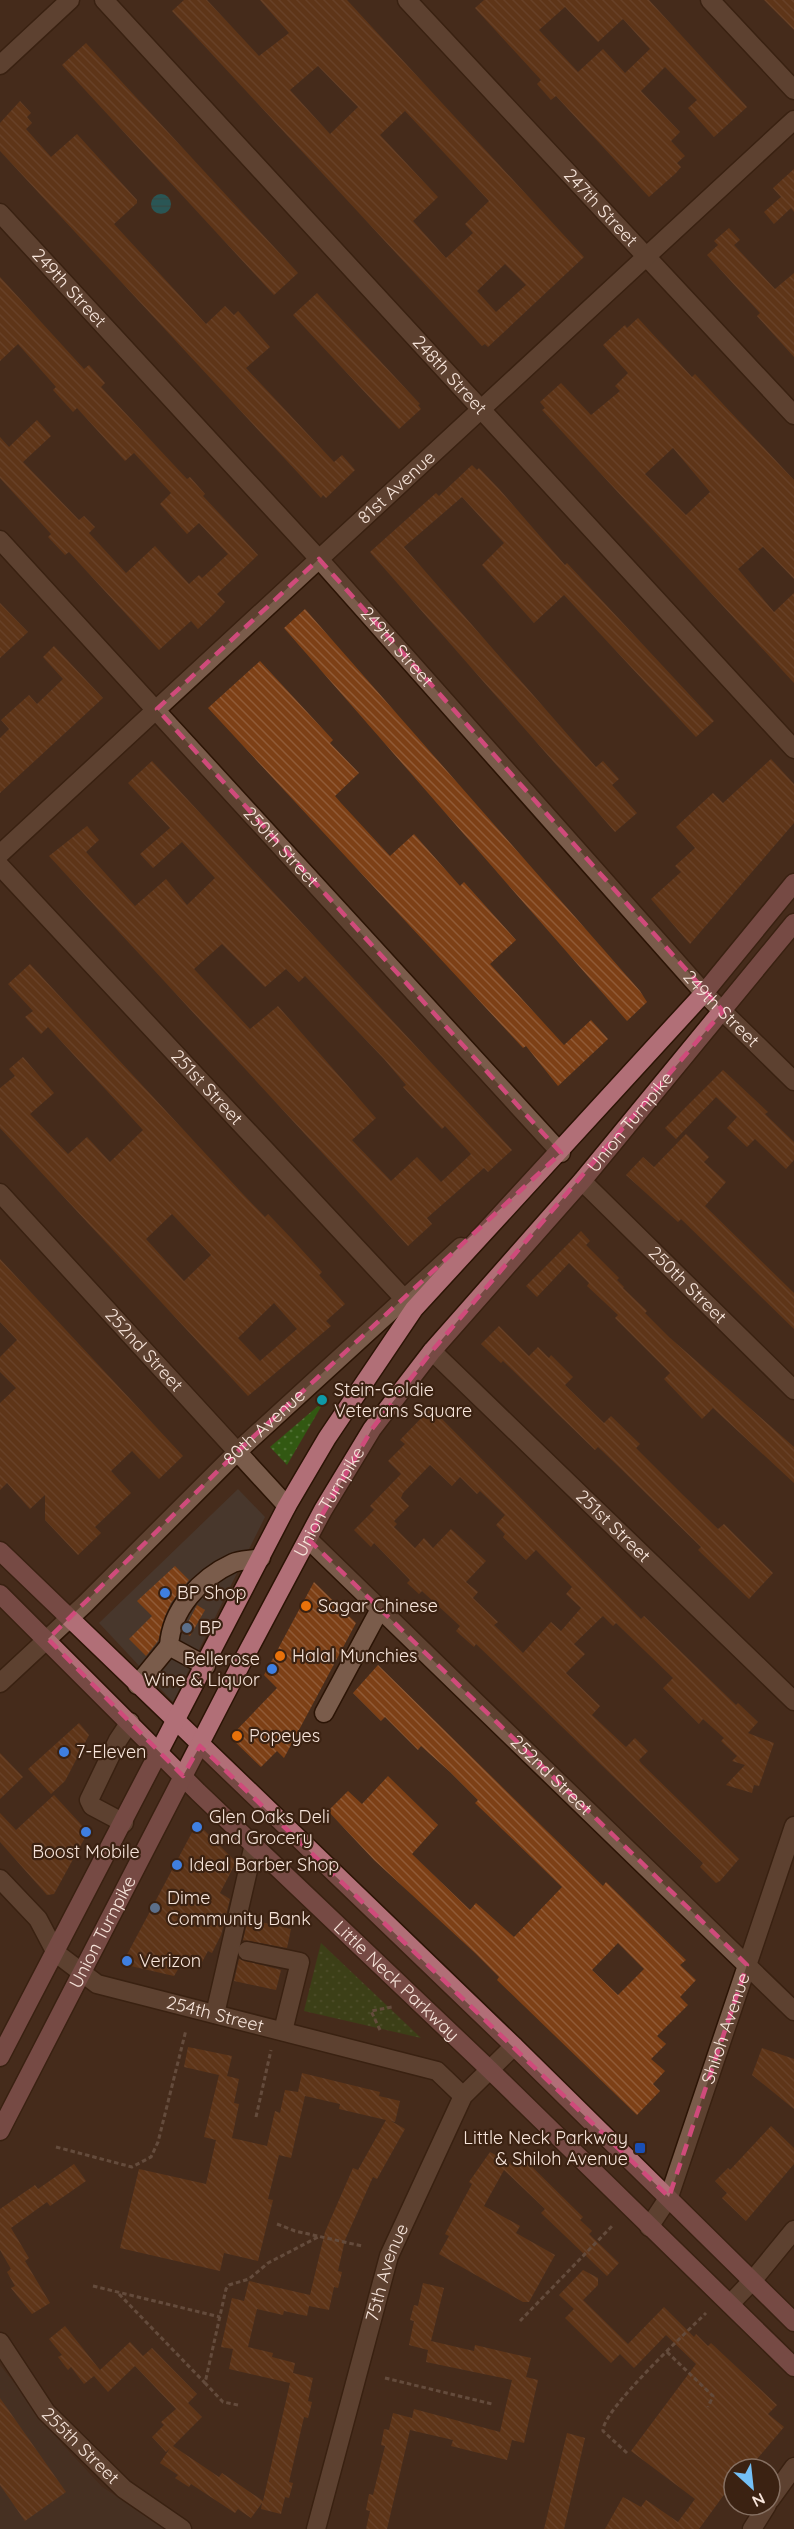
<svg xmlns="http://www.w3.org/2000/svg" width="794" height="2529" font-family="Quicksand,sans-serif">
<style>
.commercial{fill:#48372c}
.park{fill:url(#park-dots)}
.water{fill:url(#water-rules)}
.building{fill:url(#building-back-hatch);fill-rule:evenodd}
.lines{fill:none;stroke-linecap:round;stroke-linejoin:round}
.minor-casing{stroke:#2b1405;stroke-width:21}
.major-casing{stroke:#2b1405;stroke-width:21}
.path{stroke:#897264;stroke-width:3;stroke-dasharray:4.5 3;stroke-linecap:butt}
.minor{stroke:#7a5c4b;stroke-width:18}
.major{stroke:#b16f77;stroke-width:18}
.marked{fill:none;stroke:#cf4b7b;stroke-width:4.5;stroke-dasharray:12 8;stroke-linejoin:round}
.culture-dot{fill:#0f9aa8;stroke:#3b2212;stroke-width:2}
.shop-dot{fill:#3f7fe0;stroke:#3b2212;stroke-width:2}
.food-dot{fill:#e8710a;stroke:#3b2212;stroke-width:2}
.service-dot{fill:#5c6f8a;stroke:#3b2212;stroke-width:2}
.transit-dot{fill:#1a4fb4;stroke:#3b2212;stroke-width:2}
.labels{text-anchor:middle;stroke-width:4.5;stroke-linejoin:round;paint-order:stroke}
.street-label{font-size:18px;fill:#f7e5db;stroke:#3b2212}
.poi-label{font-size:18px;fill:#f7e5db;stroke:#3b2212;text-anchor:start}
</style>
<defs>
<pattern id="park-dots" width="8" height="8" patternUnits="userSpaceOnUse" patternTransform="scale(1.5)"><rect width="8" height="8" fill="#325812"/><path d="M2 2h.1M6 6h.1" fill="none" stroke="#507034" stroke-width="1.8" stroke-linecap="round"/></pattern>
<pattern id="water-rules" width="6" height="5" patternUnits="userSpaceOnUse" patternTransform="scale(1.5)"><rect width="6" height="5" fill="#0a8b9c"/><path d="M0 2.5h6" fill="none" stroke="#20727c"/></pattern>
<pattern id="building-back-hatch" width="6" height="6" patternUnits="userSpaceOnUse" patternTransform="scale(1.5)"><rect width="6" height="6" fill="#7d4016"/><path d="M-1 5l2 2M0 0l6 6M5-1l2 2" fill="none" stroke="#905b37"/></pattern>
</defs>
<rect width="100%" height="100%" fill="#462c1c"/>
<g class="commercial">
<polygon points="238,1489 265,1517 173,1702 99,1623"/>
<polygon points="0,2365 63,2445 102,2487 168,2529 0,2529"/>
</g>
<g class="park">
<polygon points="325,1400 287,1465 270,1447"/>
<polygon points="321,1943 421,2038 304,2011"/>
</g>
<circle class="water" cx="161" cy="204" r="10"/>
<g class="building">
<path d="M184 0H207L259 56 289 33 260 0H347L584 257 488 347 485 344 482 346 172 11ZM318 66 358 107 330 134 290 90ZM405 111 489 201 465 224 473 233 446 258 413 221 438 197 380 135ZM505 264 526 285 496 312 477 291Z"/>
<path d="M484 0H649L747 107 714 137 688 108 697 100 665 67 641 91 680 132 671 141 685 156 677 163 681 167 676 173 649 197 556 96 551 100 537 84 541 80 475 8ZM565 7 598 42 623 19 650 49 625 73 603 49 578 72 539 30Z"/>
<polygon points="764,0 794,0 794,30"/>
<polygon points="86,43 298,273 274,295 62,65"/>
<polygon points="20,101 31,113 27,117 32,123 26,129 51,157 77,134 137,200 137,203 114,224 206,324 225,306 234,315 238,311 270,347 246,368 334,462 342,455 355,470 326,498 323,495 321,498 299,474 0,151 0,123"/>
<polygon points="794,169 794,212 791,208 774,224 764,212 781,197 773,188"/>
<polygon points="729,228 740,240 734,245 775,289 794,273 794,357 757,316 760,313 707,255 718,245 714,241"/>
<polygon points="0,277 84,369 89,365 105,383 101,387 187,479 190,477 205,494 203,496 258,555 217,594 225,602 215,613 198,629 191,621 159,650 69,552 65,555 48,537 51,534 0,478 0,437 9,447 37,420 51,436 23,462 79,520 84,516 95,527 89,533 126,573 155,546 189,584 199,575 202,578 228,554 199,523 187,534 160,504 171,493 134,453 125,461 77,408 73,412 53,390 56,387 18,344 0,361"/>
<polygon points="317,293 420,404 418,405 421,409 399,429 293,315"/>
<path d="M638 318 692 377 695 374 794 480V579L763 547 738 569 774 612 794 593V683L542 410 545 408 540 402 561 383 591 415 620 391 615 386 628 373 603 345 625 325 627 328ZM673 448 710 492 686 515 645 474Z"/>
<polygon points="472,465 477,470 479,468 500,490 565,565 567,563 714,721 696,737 564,595 534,623 482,565 504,543 462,497 404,547 596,767 603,761 619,779 612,785 637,813 615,832 370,552 436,493 439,496"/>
<polygon points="0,603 28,632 0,658"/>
<polygon points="305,609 640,991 647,1002 627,1021 284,628"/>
<polygon points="54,646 103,698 0,793 0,738 9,729 1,720 29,695 37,704 63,679 43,657"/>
<polygon points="260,661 333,740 330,743 359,773 335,796 341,803 390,856 414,834 460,886 464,882 516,940 490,964 564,1045 591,1020 608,1039 558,1086 526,1046 523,1048 208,708"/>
<polygon points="771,759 794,784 794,823 690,944 651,899 681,872 675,866 695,848 676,827 713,793 723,803"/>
<path d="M152 761 512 1150 488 1172 484 1168 427 1218 432 1224 408 1246 49 856 87 826 99 840 86 852 135 906 166 879 187 905 215 878 182 842 153 868 140 854 170 828 128 783ZM222 944 265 987 286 969 299 982 305 976 384 1059 406 1085 403 1087 442 1129 445 1126 471 1154 441 1182 417 1157 391 1181 352 1140 376 1118 278 1006 250 1029 194 969Z"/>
<path d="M30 964 241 1192 265 1217 268 1214 291 1238 322 1272 319 1275 345 1304 326 1321 331 1326 248 1396 0 1128V1088L15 1076 9 1069 23 1057 54 1093 30 1114 68 1154 87 1137 110 1162 143 1130 48 1027 41 1034 25 1017 33 1011 8 984ZM172 1214 211 1255 184 1281 146 1239ZM274 1303 297 1329 260 1361 238 1338Z"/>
<polygon points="723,1070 768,1112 765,1114 794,1142 794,1160 786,1169 755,1139 747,1147 727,1128 737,1117 716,1097 676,1139 665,1128"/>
<polygon points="686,1134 709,1157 704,1162 726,1182 705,1206 794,1293 794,1329 681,1219 678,1222 626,1175 643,1157 654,1167"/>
<polygon points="581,1231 590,1241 586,1245 619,1278 617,1280 624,1287 623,1288 647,1311 645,1313 669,1337 794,1447 794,1483 713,1408 702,1419 664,1379 670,1373 615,1318 618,1315 587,1286 589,1283 569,1263 537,1297 526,1286"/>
<polygon points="0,1259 183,1456 159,1479 132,1451 111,1471 131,1493 95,1527 101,1533 78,1555 45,1520 45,1495 30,1509 7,1483 0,1490 0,1403 16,1388 0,1372 0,1357 17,1340 0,1322"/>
<polygon points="499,1326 529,1356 538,1347 549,1358 551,1355 573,1377 565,1385 604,1423 611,1416 640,1444 636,1448 682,1494 718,1529 724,1524 773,1573 749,1599 698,1550 701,1547 618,1466 598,1447 595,1450 503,1361 501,1363 481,1344"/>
<path d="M431 1408 641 1619 644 1616 736 1705 738 1703 758 1722 748 1733 774 1743 759 1786 754 1785 752 1793 726 1785 745 1765 732 1761 737 1756 721 1741 724 1738 703 1719 699 1724 663 1688 673 1678 616 1623 613 1626 603 1616 574 1644 585 1654 566 1673 600 1706 592 1715 626 1747 635 1738 648 1751 639 1760 641 1763 739 1859 720 1881 716 1883 700 1867 703 1863 476 1644 474 1647 456 1631 460 1626 422 1591 419 1594 407 1583 410 1580 374 1543 371 1547 354 1530 374 1510 370 1506 401 1474 388 1461 405 1444 400 1440ZM430 1465 452 1486 460 1477 477 1494 480 1491 505 1515 496 1525 505 1534 503 1537 526 1560 536 1550 572 1587 566 1594 581 1608 561 1631 551 1622 523 1653 494 1625 498 1622 473 1598 478 1592 466 1582 486 1561 451 1529 433 1548 424 1538 415 1548 394 1527 397 1524 394 1521 409 1506 401 1498 403 1493Z"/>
<polygon points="175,1566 189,1580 171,1603 165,1616 158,1641 146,1656 129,1639 152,1616 137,1601"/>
<polygon points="314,1582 356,1623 284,1758 277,1751 261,1767 230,1737 277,1688 264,1675"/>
<polygon points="197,1605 205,1610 190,1636 183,1632"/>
<path d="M378 1665 603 1886 606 1882 686 1960 680 1965 696 1980 680 1997 688 2005 657 2036 666 2044 651 2059 665 2071 653 2084 660 2091 637 2115 497 1980 499 1977 475 1953 374 1860 328 1811 348 1791 362 1804 388 1776 438 1825 412 1854 470 1910 476 1903 514 1937 562 1887 475 1803 478 1800 450 1772 421 1746 418 1750 385 1717 381 1721 353 1693ZM618 1943 644 1969 618 1995 592 1970Z"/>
<polygon points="79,1723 89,1735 65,1781 51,1794 28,1769"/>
<polygon points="0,1753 23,1777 0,1799"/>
<polygon points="54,1795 88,1832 54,1894 47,1895 0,1842 0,1813 16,1830"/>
<polygon points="197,1823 236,1862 220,1893 230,1899 221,1935 212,1953 208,1951 201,1964 186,1956 174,1976 122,1964"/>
<polygon points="248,1919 291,1929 287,1948 243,1940"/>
<polygon points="239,1959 281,1970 276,1990 234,1981"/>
<polygon points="188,2047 232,2056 227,2076 239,2079 234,2103 239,2104 232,2138 267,2146 275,2111 280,2113 285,2090 298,2092 302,2073 380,2092 379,2096 400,2101 395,2122 391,2121 405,2129 377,2179 373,2177 345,2240 338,2271 342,2272 338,2288 334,2287 329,2310 309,2306 307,2316 284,2311 283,2315 257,2309 248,2347 273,2353 272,2357 295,2363 293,2373 313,2378 308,2401 312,2402 308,2418 304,2417 289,2482 293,2483 289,2498 285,2497 281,2514 261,2509 262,2503 251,2518 238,2509 235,2513 191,2484 189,2487 175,2478 178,2475 160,2463 170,2448 166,2452 152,2437 164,2425 161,2422 176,2409 135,2366 108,2392 94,2376 84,2384 71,2367 68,2370 58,2357 62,2355 49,2339 65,2326 100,2370 130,2342 143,2356 152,2348 197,2394 188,2403 202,2417 173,2446 219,2477 222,2473 263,2501 290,2383 229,2369 233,2349 221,2347 232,2298 244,2301 249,2281 310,2295 325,2232 353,2168 358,2170 386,2120 339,2109 340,2104 305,2096 291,2158 279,2155 268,2199 273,2200 258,2261 224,2253 220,2271 120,2248 139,2169 206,2184 216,2140 204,2137 219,2075 184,2067"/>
<polygon points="762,2048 794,2059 794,2109 752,2075"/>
<polygon points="771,2126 794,2148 794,2164 746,2221 722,2198 727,2193 715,2181 728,2168 730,2170"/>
<polygon points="490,2152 509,2162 505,2168 519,2154 583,2217 580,2220 592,2231 589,2234 619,2263 607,2276 541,2213 545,2209 504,2170 484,2206 520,2226 516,2233 555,2255 529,2302 523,2302 439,2254 449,2236 445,2234 472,2184 469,2182"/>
<polygon points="74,2164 86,2181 50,2206 47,2202 11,2228 29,2258 25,2261 50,2303 32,2314 11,2288 15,2286 7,2272 11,2269 0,2250 0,2209 35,2185 38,2189"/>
<polygon points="583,2270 598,2278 598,2285 583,2300 628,2344 664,2307 694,2337 696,2334 708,2346 711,2343 777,2405 768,2414 784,2427 752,2465 748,2462 743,2469 734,2469 734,2481 699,2529 605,2529 623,2497 641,2507 646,2500 678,2522 695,2499 631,2451 696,2364 666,2335 634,2368 620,2354 611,2363 565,2318 574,2309 559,2295"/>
<polygon points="423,2283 444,2288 431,2341 474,2351 475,2345 531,2358 526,2377 538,2380 531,2411 524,2443 512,2440 507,2460 451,2446 453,2440 410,2430 387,2529 366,2529 370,2511 366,2510 369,2494 373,2495 385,2446 381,2445 384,2429 389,2430 393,2413 412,2418 414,2409 500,2432 506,2405 512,2380 426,2362 428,2350 409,2345 414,2321 410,2320 414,2305 418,2306"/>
<polygon points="0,2398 66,2492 25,2521 0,2485"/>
<polygon points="567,2433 585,2438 564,2529 544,2529"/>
</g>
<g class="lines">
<g class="minor-casing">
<g id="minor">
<path id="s1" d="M104 0 794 749"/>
<path id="s2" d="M407 0 794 415"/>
<polyline points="710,0 794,90"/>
<polyline points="0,65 70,0"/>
<path id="s3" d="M0 213 319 559 704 993 794 1081"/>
<path id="s4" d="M0 540 561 1153"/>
<path id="s5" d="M0 854 794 120"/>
<path id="s6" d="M0 866 411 1306"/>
<path id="s7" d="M582 1181 794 1390"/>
<path id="s8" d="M0 1193 287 1506"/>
<path id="s9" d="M432 1351 794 1701"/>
<path id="s10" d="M308 1539 794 2011"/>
<path d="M206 1666 169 1646C171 1610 200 1578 233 1563 240 1560 252 1560 261 1558"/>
<path id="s11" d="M0 1683 85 1604 238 1451 461 1247"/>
<polyline points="137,1685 169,1646"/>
<polyline points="324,1713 380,1609"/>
<polyline points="124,1823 92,1806 89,1800 118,1740 130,1722"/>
<path id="s12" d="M0 1879 38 1919 56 1953 97 1984 437 2071 463 2096"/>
<polyline points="247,1951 300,1962 283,2031"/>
<polyline points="215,2014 254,1844"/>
<path id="s13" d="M649 2227 669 2197 794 1826"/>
<polyline points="730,2304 753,2280 794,2230"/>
<path id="s14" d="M0 2342 46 2412 124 2489 182 2529"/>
<polyline points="770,2500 794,2467"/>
<path id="s15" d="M316 2529 389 2256 463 2096 514 2046"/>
<polyline points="752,2529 767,2505"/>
</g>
</g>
<g class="major-casing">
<g id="major">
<polyline points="0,1551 514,2046 794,2322"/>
<path id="s16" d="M0 1594 198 1792 490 2070 794 2367"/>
<polyline points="0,2057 287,1506 327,1438 414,1309 704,993 794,883"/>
<path id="s17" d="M0 2131 241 1664 323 1510 372 1429 432 1351 582 1181 794 923"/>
</g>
</g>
<g class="path">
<polyline points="380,2030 371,2011 392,2007"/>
<polyline points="256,2117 271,2050"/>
<polyline points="56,2147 132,2167 151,2157 158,2142 186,2030"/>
<polyline points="277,2224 295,2231 362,2246"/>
<polyline points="93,2286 220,2317"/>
<polyline points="119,2294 205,2383"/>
<polyline points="520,2321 614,2224"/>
<polyline points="667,2352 713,2396 708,2407"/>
<polyline points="385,2378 492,2404"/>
<polyline points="238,2405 223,2402 205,2383 226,2289 229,2285 249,2279 268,2263 320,2236"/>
<path d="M627 2453 603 2431C602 2410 687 2332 706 2313"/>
</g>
<use href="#minor" class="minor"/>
<use href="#major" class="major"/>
</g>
<path d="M0 0H794V2529H0ZM319 559 723 1011 432 1351 372 1429 308 1539 747 1965 669 2197 200 1746 183 1776 48 1639 238 1451 561 1153 157 709Z" fill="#462c1c" fill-opacity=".55" fill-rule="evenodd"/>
<path class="marked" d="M319 559 723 1011 432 1351 372 1429 308 1539 747 1965 669 2197 200 1746 183 1776 48 1639 238 1451 561 1153 157 709Z"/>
<circle class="culture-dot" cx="322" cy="1400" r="6"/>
<g class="shop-dot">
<circle cx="165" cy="1593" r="6"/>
<circle cx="272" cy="1669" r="6"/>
<circle cx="64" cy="1752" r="6"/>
<circle cx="197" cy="1827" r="6"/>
<circle cx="86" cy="1832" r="6"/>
<circle cx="177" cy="1865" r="6"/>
<circle cx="127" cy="1961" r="6"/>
</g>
<g class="food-dot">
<circle cx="306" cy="1606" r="6"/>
<circle cx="280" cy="1656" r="6"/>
<circle cx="237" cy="1736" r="6"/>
</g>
<g class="service-dot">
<circle cx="187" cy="1628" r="6"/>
<circle cx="155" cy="1908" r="6"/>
</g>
<rect class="transit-dot" x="634" y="2142" width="12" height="12" rx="3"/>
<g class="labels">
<g class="street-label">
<text dy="6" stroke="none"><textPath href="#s2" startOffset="284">247th Street</textPath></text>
<text dy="6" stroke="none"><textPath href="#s3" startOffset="102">249th Street</textPath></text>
<text dy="6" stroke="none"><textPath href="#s1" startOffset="510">248th Street</textPath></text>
<text dy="6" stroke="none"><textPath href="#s5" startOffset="540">81st Avenue</textPath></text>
<text dy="6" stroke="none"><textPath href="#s3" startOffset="588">249th Street</textPath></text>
<text dy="6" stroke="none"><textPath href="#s4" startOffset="416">250th Street</textPath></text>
<text dy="6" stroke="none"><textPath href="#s3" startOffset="1074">249th Street</textPath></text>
<text dy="6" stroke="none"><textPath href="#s6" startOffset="303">251st Street</textPath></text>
<text dy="6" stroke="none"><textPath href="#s17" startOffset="1196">Union Turnpike</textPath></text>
<text dy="6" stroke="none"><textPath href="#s7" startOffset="148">250th Street</textPath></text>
<text dy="6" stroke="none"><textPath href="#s8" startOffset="213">252nd Street</textPath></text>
<text dy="6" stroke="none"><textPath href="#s11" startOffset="368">80th Avenue</textPath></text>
<text dy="6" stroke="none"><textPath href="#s17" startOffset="710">Union Turnpike</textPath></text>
<text dy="6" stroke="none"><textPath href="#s9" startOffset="252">251st Street</textPath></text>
<text dy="6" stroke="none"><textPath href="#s10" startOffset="339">252nd Street</textPath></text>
<text dy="6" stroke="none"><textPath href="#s17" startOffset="224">Union Turnpike</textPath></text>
<text dy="6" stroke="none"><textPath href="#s16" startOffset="554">Little Neck Parkway</textPath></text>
<text dy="6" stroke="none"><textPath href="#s12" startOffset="267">254th Street</textPath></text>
<text dy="6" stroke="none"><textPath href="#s13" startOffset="214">Shiloh Avenue</textPath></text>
<text dy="6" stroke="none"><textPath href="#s15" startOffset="266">75th Avenue</textPath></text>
<text dy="6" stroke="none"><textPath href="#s14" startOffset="132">255th Street</textPath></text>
</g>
<g class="poi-label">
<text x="334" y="1396">Stein-Goldie<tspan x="334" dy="21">Veterans Square</tspan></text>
<text x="177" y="1599">BP Shop</text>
<text x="318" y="1612">Sagar Chinese</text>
<text x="199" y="1634">BP</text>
<text x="292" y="1662">Halal Munchies</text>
<text x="260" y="1665" text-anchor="end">Bellerose<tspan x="260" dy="21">Wine &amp; Liquor</tspan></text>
<text x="249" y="1742">Popeyes</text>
<text x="76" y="1758">7-Eleven</text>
<text x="209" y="1823">Glen Oaks Deli<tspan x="209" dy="21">and Grocery</tspan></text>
<text x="86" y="1858" text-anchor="middle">Boost Mobile</text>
<text x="189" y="1871">Ideal Barber Shop</text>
<text x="167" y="1904">Dime<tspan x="167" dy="21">Community Bank</tspan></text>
<text x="139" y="1967">Verizon</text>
<text x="628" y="2144" text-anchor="end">Little Neck Parkway<tspan x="628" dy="21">&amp; Shiloh Avenue</tspan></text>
</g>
</g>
<g transform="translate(752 2487) rotate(153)"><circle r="28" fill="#3b2212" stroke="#867062" stroke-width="1.5"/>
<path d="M0-4.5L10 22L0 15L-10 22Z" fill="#74c0f6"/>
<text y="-9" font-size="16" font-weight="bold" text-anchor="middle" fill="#f7e5db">N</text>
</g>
</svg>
